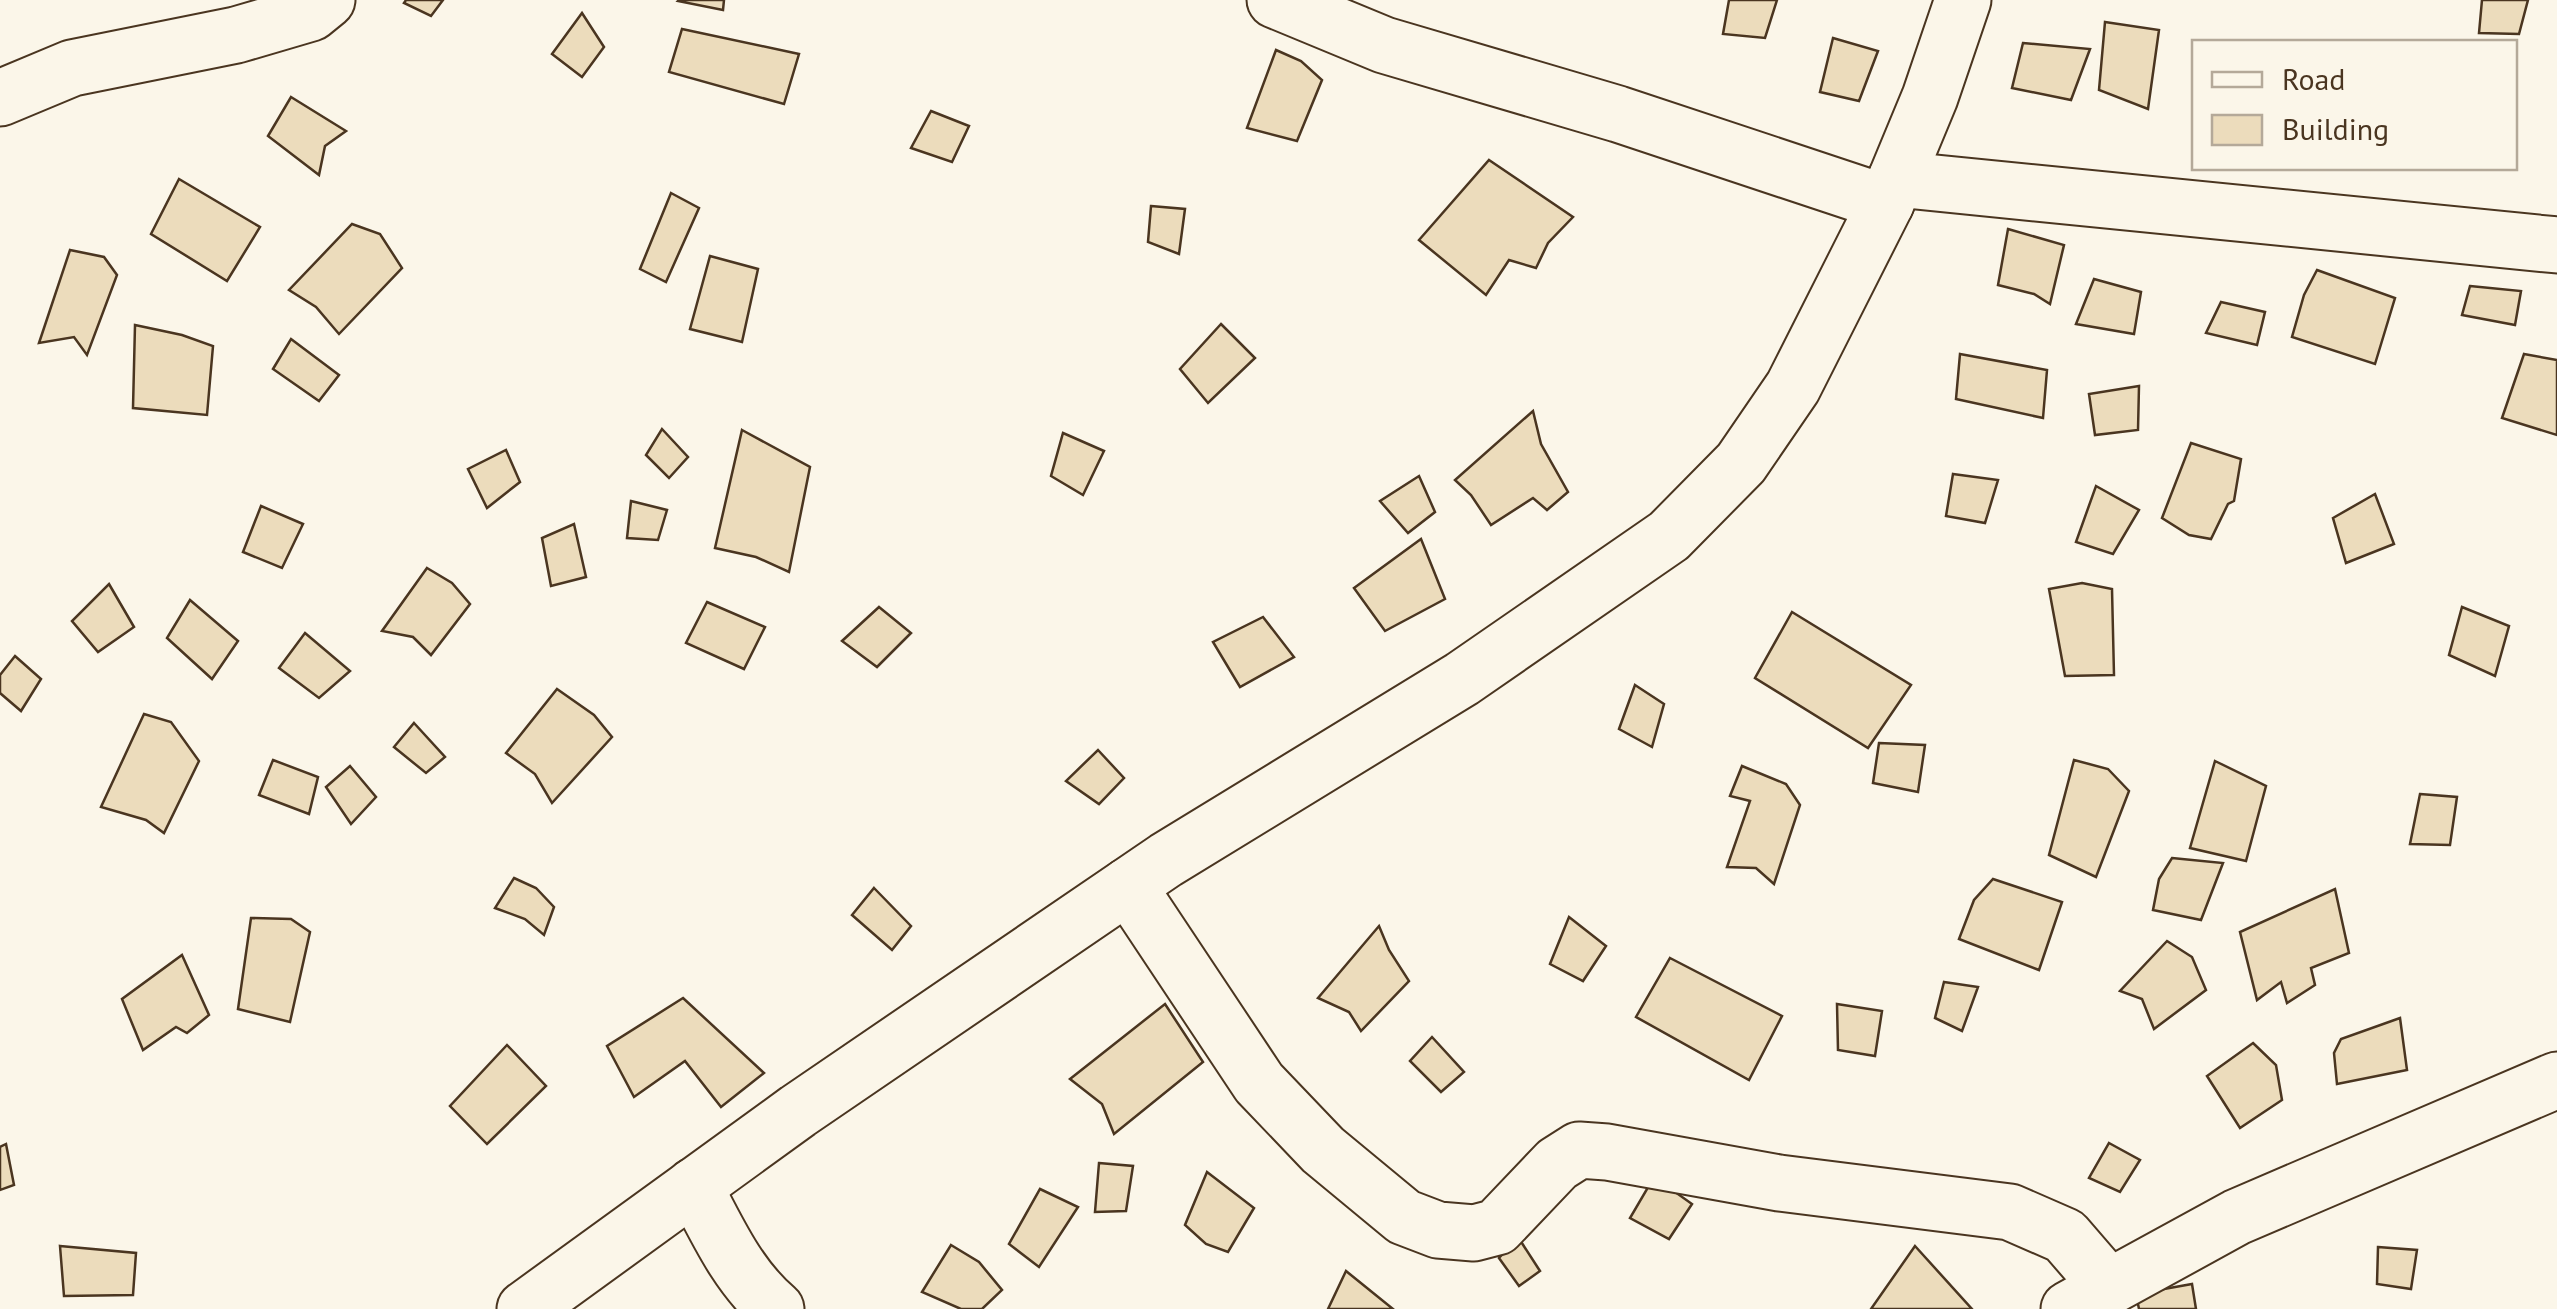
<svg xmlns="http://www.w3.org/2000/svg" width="2557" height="1309" font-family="'PT Sans',sans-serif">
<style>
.building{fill:#ecdcbc;stroke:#4a3520;stroke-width:2.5}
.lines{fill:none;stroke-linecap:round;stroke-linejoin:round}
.minor-casing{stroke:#4a3520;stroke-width:59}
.minor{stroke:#fbf6e9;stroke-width:55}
</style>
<rect width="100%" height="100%" fill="#fbf6e9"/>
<g class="building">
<polygon points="406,0 443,0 431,16 404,3"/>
<polygon points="724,0 723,10 678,1 679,0"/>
<polygon points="1729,0 1777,0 1765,38 1723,34"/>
<polygon points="2482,0 2528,0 2519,34 2479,33"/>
<polygon points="582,13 604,47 582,77 552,54"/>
<polygon points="2105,22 2159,30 2148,109 2099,90"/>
<polygon points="682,29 799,54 784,104 669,72"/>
<polygon points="1833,38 1878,51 1859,101 1820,92"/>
<polygon points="2023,43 2090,49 2071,100 2012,88"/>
<polygon points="1276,50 1301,61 1322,80 1297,141 1247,128"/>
<polygon points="291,97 346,131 325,146 319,175 268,136"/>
<polygon points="931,111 969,126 952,162 911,148"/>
<polygon points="1489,160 1573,217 1548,243 1536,268 1509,260 1486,295 1419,240"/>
<polygon points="179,179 260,227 227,281 151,234"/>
<polygon points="671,193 699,208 666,282 640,269"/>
<polygon points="1151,206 1185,209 1179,254 1148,242"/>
<polygon points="352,224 380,234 402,268 339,334 316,307 289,290"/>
<polygon points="2008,229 2064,245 2050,304 2034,294 1998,285"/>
<polygon points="70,250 104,257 117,275 87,355 74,337 39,343"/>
<polygon points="710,256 758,269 742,342 690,329"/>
<polygon points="2317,270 2395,298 2375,364 2292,337 2304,295"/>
<polygon points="2094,279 2141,292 2134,334 2076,324"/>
<polygon points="2470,286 2521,291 2515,325 2462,315"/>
<polygon points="2221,302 2265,312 2257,345 2206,333"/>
<polygon points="1221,324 1255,358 1208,403 1180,369"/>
<polygon points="135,325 182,335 213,346 207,415 133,408"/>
<polygon points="291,339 339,375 319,401 273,369"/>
<polygon points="1960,354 2047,370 2043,418 1956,399"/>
<polygon points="2524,354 2557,360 2557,435 2502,418"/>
<polygon points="2139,386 2138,430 2095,435 2089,394"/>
<polygon points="1533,411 1541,444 1568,492 1547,510 1533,498 1491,525 1471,495 1455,480"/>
<polygon points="662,429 688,457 669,478 646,455"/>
<polygon points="742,430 810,467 789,572 756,557 715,548"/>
<polygon points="1063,433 1104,451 1083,495 1051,476"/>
<polygon points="2191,443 2241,459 2234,501 2228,504 2211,539 2189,535 2162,518"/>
<polygon points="506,450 520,482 487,508 468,469"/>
<polygon points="1953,474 1998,480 1985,523 1946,516"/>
<polygon points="1419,476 1435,512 1408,533 1380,501"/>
<polygon points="2096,486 2139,510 2113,554 2076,542"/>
<polygon points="2375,494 2394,544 2346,563 2333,518"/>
<polygon points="631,501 667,510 658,540 627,538"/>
<polygon points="261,506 303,524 282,568 243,552"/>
<polygon points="574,524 586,577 551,586 542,538"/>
<polygon points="1421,539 1445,599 1385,631 1354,588"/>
<polygon points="427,568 452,583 470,604 431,655 413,637 382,631"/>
<polygon points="2082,583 2112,589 2114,675 2065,676 2049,589"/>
<polygon points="109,584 134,627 98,652 72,621"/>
<polygon points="190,600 238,641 212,679 167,638"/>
<polygon points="707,602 765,627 744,669 686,643"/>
<polygon points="879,607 911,633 877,667 842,641"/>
<polygon points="2462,607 2509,626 2495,676 2449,655"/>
<polygon points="1792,612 1911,685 1868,748 1755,678"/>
<polygon points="1263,617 1294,657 1240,687 1213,642"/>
<polygon points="305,633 350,671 319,698 279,668"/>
<polygon points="15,656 41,679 21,711 0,693 0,675"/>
<polygon points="1635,685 1664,704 1652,747 1619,729"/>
<polygon points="557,689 594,715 612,737 552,803 535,774 506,753"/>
<polygon points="144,714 171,722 199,761 164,833 146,820 101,807"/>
<polygon points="414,723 445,757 426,773 394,747"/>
<polygon points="1879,743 1925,745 1918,792 1873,783"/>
<polygon points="1098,750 1124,778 1099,804 1066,781"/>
<polygon points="273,760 318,777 309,814 259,795"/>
<polygon points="2074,760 2108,769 2129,791 2096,877 2049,855"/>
<polygon points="2215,761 2266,786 2246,861 2190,848"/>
<polygon points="350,766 376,797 351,824 326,787"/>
<polygon points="1742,766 1786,784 1800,805 1774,884 1756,868 1727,867 1750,801 1730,796"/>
<polygon points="2420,794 2457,797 2450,845 2410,844"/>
<polygon points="2172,858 2223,863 2201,920 2153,910 2159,879"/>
<polygon points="514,878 536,888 554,907 544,935 525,919 495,908"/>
<polygon points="1993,879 2062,902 2039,970 1959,939 1974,900"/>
<polygon points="874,888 911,926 892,950 852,915"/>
<polygon points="2335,889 2349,953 2311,968 2315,985 2287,1003 2281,982 2257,1000 2240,932"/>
<polygon points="1569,917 1606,946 1583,981 1550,964"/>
<polygon points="251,918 291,919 310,932 290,1022 238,1009"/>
<polygon points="1379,926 1389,950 1409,981 1361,1031 1349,1012 1318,998"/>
<polygon points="2167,941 2192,957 2206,990 2154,1029 2142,999 2120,991"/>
<polygon points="182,955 209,1015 187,1033 176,1027 143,1050 122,999"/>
<polygon points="1670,958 1782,1016 1749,1080 1636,1017"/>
<polygon points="1944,982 1978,987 1962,1031 1935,1018"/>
<polygon points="683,998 764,1073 721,1107 685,1061 634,1097 607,1046"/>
<polygon points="1165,1004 1203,1062 1114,1134 1102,1104 1070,1079"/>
<polygon points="1837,1004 1882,1011 1875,1056 1838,1050"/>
<polygon points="2400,1018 2407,1070 2337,1084 2334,1053 2341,1039"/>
<polygon points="1432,1037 1464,1072 1441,1092 1410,1061"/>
<polygon points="2253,1043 2276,1065 2282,1100 2240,1128 2207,1076"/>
<polygon points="507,1045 546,1086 487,1144 450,1106"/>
<polygon points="2109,1143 2140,1160 2120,1192 2089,1178"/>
<polygon points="6,1144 14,1185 0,1190 0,1147"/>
<polygon points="1099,1163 1133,1166 1126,1211 1095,1212"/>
<polygon points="1207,1172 1254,1208 1228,1252 1206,1244 1185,1225"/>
<polygon points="1654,1177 1692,1204 1669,1239 1630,1218"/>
<polygon points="1040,1189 1078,1207 1039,1267 1009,1244"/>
<polygon points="1518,1237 1540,1271 1519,1286 1499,1258"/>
<polygon points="951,1245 979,1262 1002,1290 982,1309 961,1309 922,1292"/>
<polygon points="60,1246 136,1253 133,1295 64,1296"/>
<polygon points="1915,1246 1972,1309 1871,1309"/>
<polygon points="2378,1247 2417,1250 2411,1289 2377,1284"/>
<polygon points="1346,1271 1393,1309 1328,1309"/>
<polygon points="2192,1284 2196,1309 2139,1309 2136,1294"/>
</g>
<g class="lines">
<g class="minor-casing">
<g id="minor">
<polyline points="1275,0 1384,45 1618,114 1886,203"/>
<polyline points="0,98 72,68 236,35 311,13 327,0"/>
<polyline points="1896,179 2557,245"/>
<polyline points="1128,886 1259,1083 1323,1150 1404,1217 1438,1230 1474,1233 1497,1227 1557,1164 1579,1150 1607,1152 1779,1183 2010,1212 2065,1236 2109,1287"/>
<path d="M694 1186C717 1230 738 1277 776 1309"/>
<polyline points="525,1309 798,1111 1166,860 1462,679 1669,536 1741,463 1793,387 1886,203 1930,97 1963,0"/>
<polyline points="2069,1309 2237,1217 2557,1080"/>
</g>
</g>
<use href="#minor" class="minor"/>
</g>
<rect x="2192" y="40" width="325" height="130" fill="#fbf6e9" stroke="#b4a999" stroke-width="2.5"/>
<rect x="2212" y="72" width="50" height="15" fill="#fbf6e9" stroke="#b4a999" stroke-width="2.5"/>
<text x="2282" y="90" font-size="30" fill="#4a3520">Road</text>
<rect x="2212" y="115" width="50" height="30" fill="#ecdcbc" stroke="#b4a999" stroke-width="2.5"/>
<text x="2282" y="140" font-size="30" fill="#4a3520">Building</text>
</svg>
